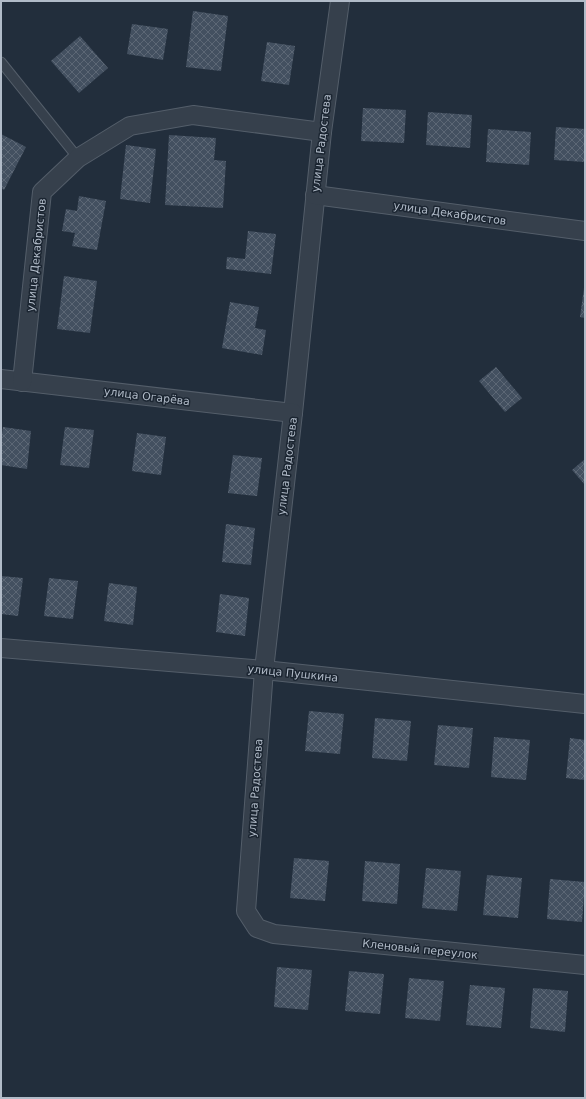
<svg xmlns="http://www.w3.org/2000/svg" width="586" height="1099" font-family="'DejaVu Sans',sans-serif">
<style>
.building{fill:url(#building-cross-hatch)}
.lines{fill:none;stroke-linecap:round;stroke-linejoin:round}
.service-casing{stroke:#545e6a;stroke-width:11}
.minor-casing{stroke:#545e6a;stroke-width:20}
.service{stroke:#36404c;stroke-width:9}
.minor{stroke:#36404c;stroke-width:18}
.labels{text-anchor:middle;stroke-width:3;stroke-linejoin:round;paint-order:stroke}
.street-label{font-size:11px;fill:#b1bbc8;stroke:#1b2531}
</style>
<defs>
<pattern id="building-cross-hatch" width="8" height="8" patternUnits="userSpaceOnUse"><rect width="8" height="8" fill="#435060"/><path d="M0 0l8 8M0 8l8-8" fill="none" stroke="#5c6775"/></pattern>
</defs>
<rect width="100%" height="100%" fill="#222e3c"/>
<g class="building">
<polygon points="193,11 228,16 221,71 186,67"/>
<polygon points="132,24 168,29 163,60 127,54"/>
<polygon points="80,36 108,68 79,93 51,61"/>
<polygon points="267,42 295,46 289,85 261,81"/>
<polygon points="363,108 406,110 404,143 361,141"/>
<polygon points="428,112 472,115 470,148 426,145"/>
<polygon points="556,127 585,129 585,162 554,160"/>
<polygon points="488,129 531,132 529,165 486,162"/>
<polygon points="1,134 26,147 4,190 1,188"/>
<polygon points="169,135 216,138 214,160 226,161 223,208 165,205"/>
<polygon points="126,145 156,149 150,203 120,199"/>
<polygon points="79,196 106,201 97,250 72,246 75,233 62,231 66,209 77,211"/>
<polygon points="248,231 276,234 271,274 226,269 227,257 245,259"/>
<polygon points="64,276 97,281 90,333 57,329"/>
<polygon points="584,288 585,288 585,318 580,317"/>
<polygon points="230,302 259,307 255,328 266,330 262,355 222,348"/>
<polygon points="496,367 522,398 505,412 479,381"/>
<polygon points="3,427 31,431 27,469 1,465 1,440"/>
<polygon points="65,427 94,430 89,468 60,465"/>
<polygon points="137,433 166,437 161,475 132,471"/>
<polygon points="233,455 262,458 257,496 228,493"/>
<polygon points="585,459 585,485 572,470"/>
<polygon points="226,524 255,528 251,565 222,562"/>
<polygon points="1,576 23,578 18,616 1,614"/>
<polygon points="49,578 78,581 73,619 44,616"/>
<polygon points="109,583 137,587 133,625 104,621"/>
<polygon points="220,594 249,598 245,636 216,632"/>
<polygon points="309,711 344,714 340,754 305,751"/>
<polygon points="375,718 411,721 407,761 372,758"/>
<polygon points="438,725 473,728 469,768 434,765"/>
<polygon points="494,737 530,740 526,780 491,777"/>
<polygon points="570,738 585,740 585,780 566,778"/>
<polygon points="294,858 329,861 325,901 290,898"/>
<polygon points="365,861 400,864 397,904 362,901"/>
<polygon points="426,868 461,871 457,911 422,908"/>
<polygon points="487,875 522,878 518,918 483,915"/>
<polygon points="550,879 585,882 582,922 547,919"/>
<polygon points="277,967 312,970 308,1010 274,1007"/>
<polygon points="349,971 384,974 380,1014 345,1011"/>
<polygon points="409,978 444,981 440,1021 405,1018"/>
<polygon points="470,985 505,988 501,1028 466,1025"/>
<polygon points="533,988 568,991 565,1032 530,1028"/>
</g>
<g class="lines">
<g class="service-casing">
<polyline id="service" points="1,62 78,158"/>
</g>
<g class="minor-casing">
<g id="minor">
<polyline points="340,1 322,132 293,413 264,670 246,911 257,928 274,934 585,965"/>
<polyline points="315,195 585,231"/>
<polyline points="1,379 293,413"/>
<polyline points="22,382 42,192 78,158 130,126 193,115 322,132"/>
<polyline points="1,648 264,670 585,704"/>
</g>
</g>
<use href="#service" class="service"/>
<use href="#minor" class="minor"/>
</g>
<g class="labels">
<g class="street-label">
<text transform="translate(321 143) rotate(-83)" y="4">улица Радостева</text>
<text transform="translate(450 213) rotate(8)" y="4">улица Декабристов</text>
<text transform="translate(36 255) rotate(-84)" y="4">улица Декабристов</text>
<text transform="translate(147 396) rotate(7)" y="4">улица Огарёва</text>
<text transform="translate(287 466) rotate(-83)" y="4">улица Радостева</text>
<text transform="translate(293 673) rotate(6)" y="4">улица Пушкина</text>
<text transform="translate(255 788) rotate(-86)" y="4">улица Радостева</text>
<text transform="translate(420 949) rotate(6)" y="4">Кленовый переулок</text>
</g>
</g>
<rect width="586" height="1099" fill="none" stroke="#b1bbc8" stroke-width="4"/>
</svg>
